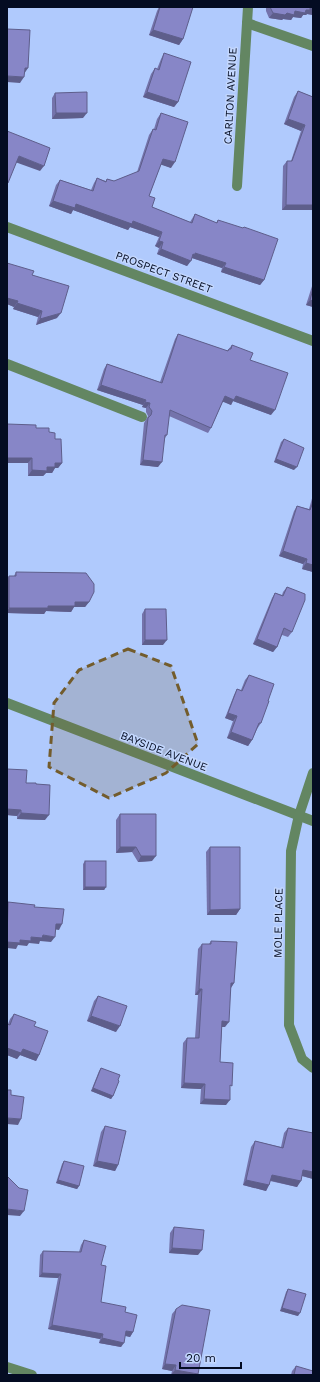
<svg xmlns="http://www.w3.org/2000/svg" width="320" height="1382" font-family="'Work Sans',sans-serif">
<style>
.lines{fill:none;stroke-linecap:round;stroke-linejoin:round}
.minor{stroke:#638662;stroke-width:10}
.wall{fill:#7473ab}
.shaded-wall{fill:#5e5e8b}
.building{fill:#8786c7;stroke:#5e5e8b}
.marked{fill:#735c2c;fill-opacity:0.2;stroke:#735c2c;stroke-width:3;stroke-dasharray:8 5;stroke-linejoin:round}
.labels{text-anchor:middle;stroke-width:3;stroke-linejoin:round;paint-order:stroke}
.street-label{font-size:11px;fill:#040c22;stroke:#c3d7fe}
</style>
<rect width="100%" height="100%" fill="#b0cafd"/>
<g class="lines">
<g class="minor">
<polyline points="247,23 313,46"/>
<polyline points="237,186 248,7"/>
<polyline points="7,227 313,341"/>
<polyline points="7,364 142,417"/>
<polyline points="7,703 313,821"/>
<polyline points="313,773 299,815 291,851 289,1025 302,1059 313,1068"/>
<polyline points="7,1367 32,1375"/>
</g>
</g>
<g class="wall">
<polygon points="159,7 160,7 183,39 179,45 149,35 157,11"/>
<polygon points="266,7 313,7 313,15 307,14 306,15 303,15 301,18 293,17 291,20 283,19 282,20 269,18 266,11"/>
<polygon points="164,53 178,102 174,107 143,97 151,74 155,68 157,69 161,59"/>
<polygon points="298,91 313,97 313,208 312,210 282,210 283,166 287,161 291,161 301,131 284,124 294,97"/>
<polygon points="55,93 83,118 52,119 52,98"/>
<polygon points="161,113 171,168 161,164 149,196 152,207 190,222 195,214 216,223 218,220 264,280 260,285 221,272 222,268 192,258 187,266 157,254 159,248 155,246 159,237 130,227 128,230 73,210 71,214 49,206 56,185 60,180 91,190 94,183 97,178 106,181 107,179 114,181 137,172 149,135 153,129 154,129 157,119"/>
<polygon points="7,263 32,275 57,318 36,325 38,317 13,309 14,307 7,304"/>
<polygon points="313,283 313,307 306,305"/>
<polygon points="178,334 227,351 232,345 250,360 271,415 233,401 231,405 223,401 211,428 208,433 169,416 167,435 165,438 158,467 140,465 144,423 148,416 146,412 146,408 142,407 143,405 97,390 104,369 107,364 160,382 175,339"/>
<polygon points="36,428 49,432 55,439 62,463 58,468 55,468 52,473 46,473 43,476 28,476 28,463"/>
<polygon points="284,439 294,470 274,462 281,442"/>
<polygon points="313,495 313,572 302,569 303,564 279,556 294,511 297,506 309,509"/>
<polygon points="16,572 89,602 85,607 74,607 71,612 46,611 44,614 7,613 7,579 9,576 14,576"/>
<polygon points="287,587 292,632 288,637 282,635 277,647 273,652 253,644 272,598 275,593 282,595 283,592"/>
<polygon points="145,609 163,645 142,645 142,614"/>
<polygon points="249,675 268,701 261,723 257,729 252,740 248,746 227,738 233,721 225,718 234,695 237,689 241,690 245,680"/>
<polygon points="7,769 26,783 45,820 17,819 17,816 7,815"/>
<polygon points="120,814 152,861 138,862 132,852 116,853 116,820"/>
<polygon points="210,847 240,909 236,915 207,915 206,852"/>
<polygon points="85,861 106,887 104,890 83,890 83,864"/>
<polygon points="211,941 234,983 231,988 225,1027 222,1027 220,1062 230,1088 226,1105 200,1104 201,1089 181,1088 183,1043 187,1038 195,1038 198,995 195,995 198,949 202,944 209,944"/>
<polygon points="98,996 116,1032 87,1021 94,1001"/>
<polygon points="14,1014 34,1026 39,1055 36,1061 20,1055 17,1059 7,1055 7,1024 8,1024 10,1019"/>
<polygon points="101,1068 118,1080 113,1096 111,1099 91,1091 99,1071"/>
<polygon points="105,1126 118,1165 115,1171 93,1166 101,1132"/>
<polygon points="288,1128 313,1133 313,1179 302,1176 297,1187 270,1181 269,1185 266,1191 243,1185 251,1147 255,1141 281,1147 284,1133"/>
<polygon points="64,1161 79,1186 77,1189 56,1183 62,1164"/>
<polygon points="174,1227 198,1255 169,1253 170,1233"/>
<polygon points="84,1240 101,1265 101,1302 125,1312 133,1332 130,1337 125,1336 121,1347 99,1343 100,1339 48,1329 58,1278 39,1277 40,1255 43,1251 79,1252 81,1245"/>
<polygon points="288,1289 298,1316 280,1311 286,1292"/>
<polygon points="176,1309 198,1374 198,1375 171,1375 172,1371 162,1369 172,1314"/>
<polygon points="296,1366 313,1375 291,1375 292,1371"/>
</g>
<g class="shaded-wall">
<polygon points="310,8 313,9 313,15 307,14 306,15 303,15 301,18 293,17 291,20 283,19 282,20 269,18 273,13 287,13 295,11 306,10"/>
<polygon points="153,30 183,39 179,45 149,35"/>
<polygon points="25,68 28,68 24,74"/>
<polygon points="7,76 24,77 20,83 7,82"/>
<polygon points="147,92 178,102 174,107 143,97"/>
<polygon points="56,113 87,113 83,118 52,119"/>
<polygon points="288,119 305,125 301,131 284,124"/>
<polygon points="19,156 44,166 40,171 15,162"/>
<polygon points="163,159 175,162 171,168 159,164"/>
<polygon points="53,201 76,204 133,221 162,232 159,237 130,227 128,230 73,210 71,214 49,206"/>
<polygon points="286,205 313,205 313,208 312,210 282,210"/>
<polygon points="159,241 163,242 159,248 155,246"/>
<polygon points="161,249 191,261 187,266 157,254"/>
<polygon points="195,253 226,263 222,268 192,258 191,260 193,254"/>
<polygon points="224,267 264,280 260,285 221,272"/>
<polygon points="7,298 18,301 14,307 7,304"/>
<polygon points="310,300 313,301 313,307 306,305"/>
<polygon points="17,303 42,311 38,317 13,309"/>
<polygon points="61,313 57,318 36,325 40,319"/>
<polygon points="101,385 146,400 143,405 97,390"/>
<polygon points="225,396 236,396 275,410 271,415 233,401 231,405 221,401"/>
<polygon points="145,402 150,403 146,408 142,407"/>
<polygon points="7,458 32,458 28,463 7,463"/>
<polygon points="276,459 297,467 294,470 274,462"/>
<polygon points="143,460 162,462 158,467 140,465"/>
<polygon points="55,463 62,463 58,468 55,468 52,473 46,473 43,476 28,476 32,470 47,467"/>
<polygon points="283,551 307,559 303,564 279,556"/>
<polygon points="306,563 313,565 313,572 302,569"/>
<polygon points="75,602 89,602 85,607 74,607 71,612 46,611 44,614 7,613 7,611 9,608 48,606"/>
<polygon points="257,639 277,647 273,652 253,644"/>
<polygon points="145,640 167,640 163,645 142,645"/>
<polygon points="228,713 237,716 233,721 225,718"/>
<polygon points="231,732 252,740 248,746 227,738"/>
<polygon points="7,809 21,810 17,816 7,815"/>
<polygon points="21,813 49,815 45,820 17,819"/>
<polygon points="120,847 136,847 132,852 116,853"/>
<polygon points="141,856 156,856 152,861 138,862"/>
<polygon points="85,887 106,887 104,890 83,890"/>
<polygon points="240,909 236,915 207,915 210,910"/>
<polygon points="56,924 62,924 59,930 52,929"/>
<polygon points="43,935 55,937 51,942 40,941 39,944 29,943 27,946 18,945 16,949 7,948 7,942"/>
<polygon points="231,983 234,983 230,989"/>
<polygon points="199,989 202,989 198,995 195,995"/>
<polygon points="91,1016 120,1026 116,1032 87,1021"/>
<polygon points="222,1021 229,1022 225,1027 218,1027"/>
<polygon points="7,1048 23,1049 39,1055 36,1061 20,1055 17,1059 7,1055"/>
<polygon points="184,1083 205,1084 201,1089 181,1088"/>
<polygon points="93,1088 113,1096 111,1099 91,1091"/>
<polygon points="204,1099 230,1100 226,1105 200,1104"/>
<polygon points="7,1118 21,1119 18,1125 7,1124"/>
<polygon points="97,1161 118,1165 115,1171 93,1166"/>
<polygon points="303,1170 313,1172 313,1179 299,1175"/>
<polygon points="272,1175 301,1181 297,1187 268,1180"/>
<polygon points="58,1180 79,1186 77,1189 56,1183"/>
<polygon points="246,1180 269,1185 266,1191 243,1185"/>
<polygon points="7,1209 24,1211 20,1216 7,1215"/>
<polygon points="172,1248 202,1250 198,1255 169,1253"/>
<polygon points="42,1273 61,1274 58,1278 39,1277"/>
<polygon points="282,1308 300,1313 298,1316 280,1311"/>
<polygon points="52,1325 103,1334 100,1339 48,1329"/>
<polygon points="126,1331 133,1332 130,1337 123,1335"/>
<polygon points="102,1338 124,1343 121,1347 99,1343"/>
<polygon points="165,1364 176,1365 172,1371 162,1369"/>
<polygon points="175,1370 198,1374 198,1375 171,1375"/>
</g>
<g class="building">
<polygon points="160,7 193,7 183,39 153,30"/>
<polygon points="270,7 313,7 313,9 310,8 310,10 306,10 305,13 295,11 294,15 287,13 285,15 273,13"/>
<polygon points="7,29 30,30 28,68 25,68 24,77 7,76"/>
<polygon points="164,53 191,62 178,102 147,92 155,68 159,70"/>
<polygon points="298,91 313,97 313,205 286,205 287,161 292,161 305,125 288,119"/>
<polygon points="87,92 87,113 56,113 55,93"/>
<polygon points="161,113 188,122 175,162 163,159 149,196 155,198 152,207 192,223 195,214 217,223 218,220 243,228 244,227 278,239 264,280 224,267 226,263 195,253 195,255 193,254 191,261 161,249 163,242 159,241 162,232 133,221 132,224 76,204 75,208 53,201 60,180 93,191 97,178 106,182 107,179 114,181 139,171 153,129 156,130"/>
<polygon points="7,131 50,148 44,166 19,156 8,183 7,183"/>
<polygon points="7,263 34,271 32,275 69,286 61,313 40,319 42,311 17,303 18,301 7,298"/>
<polygon points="313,289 313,301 310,300"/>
<polygon points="178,334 228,351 229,349 231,349 232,345 253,353 250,360 288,373 275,410 236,396 234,400 225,396 211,428 170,410 167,435 165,435 162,462 143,460 148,418 151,415 152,411 149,407 150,403 145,402 146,400 101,385 107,364 162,383"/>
<polygon points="7,424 36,425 36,428 49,428 49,432 55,433 55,439 61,439 62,463 55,463 55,467 47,467 47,471 32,470 32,458 7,458"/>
<polygon points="284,439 304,448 297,467 276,459"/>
<polygon points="313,502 313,565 306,563 307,559 283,551 297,506 310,510"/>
<polygon points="16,572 86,573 94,584 94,592 89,602 75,602 75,606 48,606 48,608 9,608 9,576 16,576"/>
<polygon points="287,587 305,594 305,600 292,632 284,628 277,647 257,639 275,593 283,596"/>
<polygon points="145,609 166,609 167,640 145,640"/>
<polygon points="249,675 274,684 268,701 269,701 261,723 259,723 252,740 231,732 237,716 228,713 237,689 242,691"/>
<polygon points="7,769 27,770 26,783 36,783 36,784 50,785 49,815 21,813 21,810 7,809"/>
<polygon points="120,814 156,814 156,856 141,856 136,847 120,847"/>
<polygon points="210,847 240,847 240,909 210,910"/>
<rect x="85" y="861" width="21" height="26"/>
<polygon points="8,902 35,905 34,907 64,909 62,924 56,924 55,937 43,935 42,938 31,937 31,941 20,940 20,943 7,942"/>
<polygon points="211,941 237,942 234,983 231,983 229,1022 222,1021 220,1062 233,1063 232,1086 230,1085 230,1100 204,1099 205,1084 184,1083 187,1038 199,1038 202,989 199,989 202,944 211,944"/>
<polygon points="98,996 127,1006 120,1026 91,1016"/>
<polygon points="14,1014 36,1022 34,1026 48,1031 39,1055 23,1049 21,1053 7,1048 7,1024 10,1025"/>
<polygon points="101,1068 120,1075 118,1080 119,1081 113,1096 93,1088"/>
<polygon points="7,1090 11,1090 11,1095 24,1097 21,1119 7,1118"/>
<polygon points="105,1126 126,1131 118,1165 97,1161"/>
<polygon points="288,1128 313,1133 313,1172 303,1170 301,1181 272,1175 269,1185 246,1180 255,1141 283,1148"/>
<polygon points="64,1161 84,1166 79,1186 58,1180"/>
<polygon points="7,1176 19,1188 28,1190 24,1211 7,1209"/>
<polygon points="174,1227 204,1230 202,1250 172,1248"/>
<polygon points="84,1240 106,1246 101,1265 106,1266 101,1302 126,1307 125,1312 137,1315 133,1332 126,1331 124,1343 102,1338 103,1334 52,1325 61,1274 42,1273 43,1251 81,1252"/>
<polygon points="288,1289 306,1294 300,1313 282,1308"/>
<polygon points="182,1305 210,1310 198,1374 175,1370 176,1365 165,1364 176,1309"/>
<polygon points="296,1366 313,1371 313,1375 294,1375"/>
</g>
<path class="marked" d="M128 649 171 666 198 744 166 773 109 798 49 767 54 703 79 670Z"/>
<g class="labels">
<g class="street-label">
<text transform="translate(230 96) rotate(-87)" y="4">CARLTON AVENUE</text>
<text transform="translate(164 272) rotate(20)" y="4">PROSPECT STREET</text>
<text transform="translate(164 751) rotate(21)" y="4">BAYSIDE AVENUE</text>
<text transform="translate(278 923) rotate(-89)" y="4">MOLE PLACE</text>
</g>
</g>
<rect width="320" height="1382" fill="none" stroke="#040c22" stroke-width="16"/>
<path d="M180 1362v6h61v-6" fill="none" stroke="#040c22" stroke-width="2"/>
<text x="186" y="1362" font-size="12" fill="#040c22" stroke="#c3d7fe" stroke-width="3" paint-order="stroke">20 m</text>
</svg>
